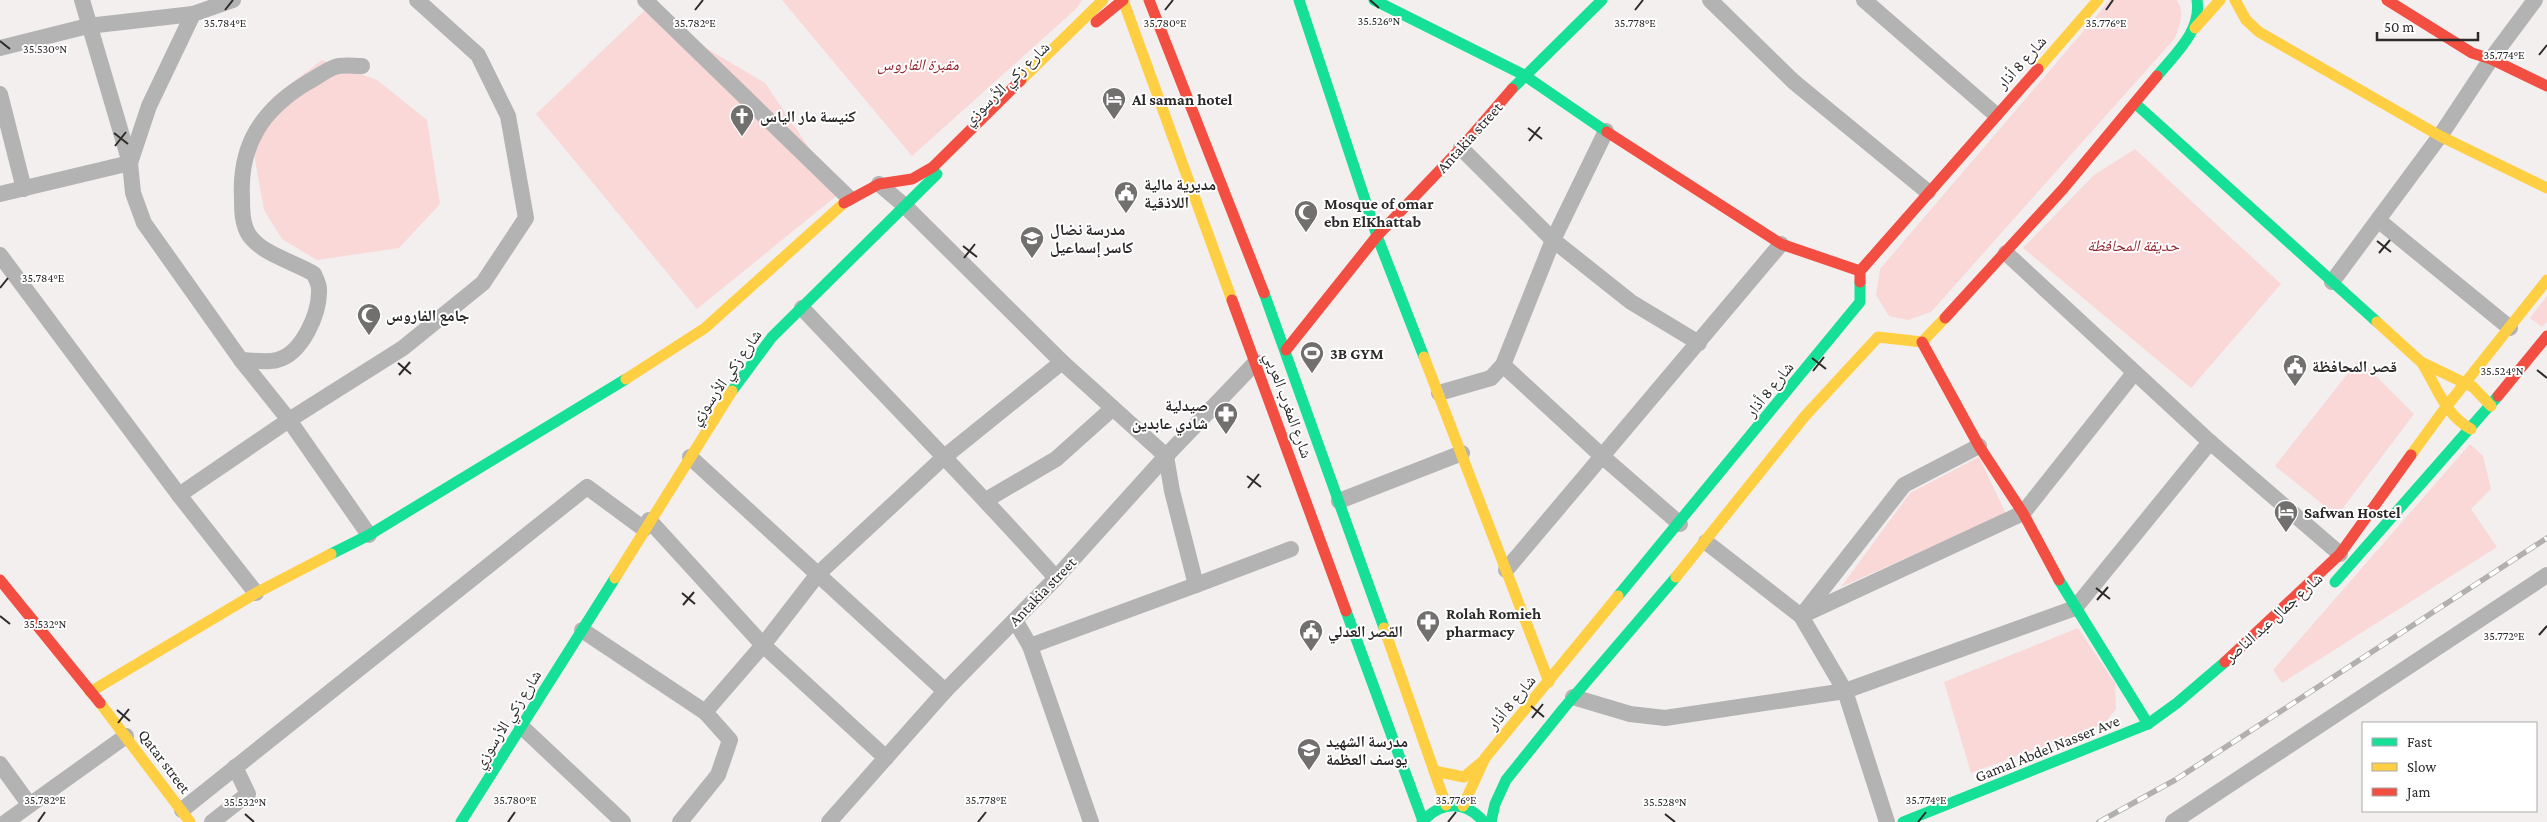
<svg xmlns="http://www.w3.org/2000/svg" width="2547" height="822" font-family="'Crimson Pro','Noto Naskh Arabic',serif">
<style>
.green{fill:#f9d8d7}
.lines{fill:none;stroke-linecap:round;stroke-linejoin:round}
.street{stroke:#b4b3b3;stroke-width:16}
.fast{stroke:#16e098;stroke-width:11}
.slow{stroke:#ffcf43;stroke-width:11}
.jam{stroke:#f24e42;stroke-width:11}
.rail-casing{stroke:#b2afaf;stroke-width:5.5}
.rail{stroke:#fff;stroke-width:4;stroke-dasharray:11;stroke-linecap:butt}
.ticks{fill:none;stroke:#2d2a2a;stroke-width:2}
.labels{text-anchor:middle;stroke-width:4;stroke-linejoin:round;paint-order:stroke}
.street-label{font-size:16px;fill:#2d2a2a;stroke:#fff}
.park-label{font-size:16px;font-style:italic;fill:#932630;stroke:#fff}
.poi-label{font-size:16px;font-weight:bold;fill:#2d2a2a;stroke:#fff;text-anchor:start}
.ticks-label{font-size:12px;text-anchor:middle;fill:#2d2a2a;stroke:#fff;stroke-width:4;stroke-linejoin:round;paint-order:stroke}
</style>
<rect width="100%" height="100%" fill="#f3efef"/>
<g class="green">
<polygon points="782,0 1082,0 1077,8 912,156"/>
<path d="M2110 0H2177C2185 13 2180 24 2175 38L1931 312 1908 320 1889 316 1876 295 1880 269Z"/>
<polygon points="644,11 765,83 840,193 697,309 536,114"/>
<polygon points="322,60 377,80 427,120 440,204 399,248 317,260 282,239 264,210 254,154 272,98"/>
<polygon points="2135,149 2281,284 2191,388 2023,248 2094,175"/>
<polygon points="2547,296 2547,322 2542,327 2530,318"/>
<polygon points="2359,359 2414,414 2337,516 2275,466"/>
<polygon points="2470,444 2483,456 2491,489 2471,509 2497,547 2282,683 2273,670"/>
<polygon points="1979,457 2006,514 1841,587 1910,493"/>
<polygon points="2078,628 2115,683 2116,709 2104,724 1971,773 1944,682"/>
</g>
<g class="lines">
<g class="street">
<polyline points="82,0 130,163 133,193 144,223 241,360 289,420 369,535"/>
<polyline points="645,0 849,198"/>
<polyline points="1710,0 1794,82 1928,192"/>
<polyline points="1864,0 1995,114"/>
<polyline points="0,48 88,26 193,14"/>
<polyline points="0,94 24,189"/>
<polyline points="1461,148 1553,240 1631,302 1699,343"/>
<polyline points="879,184 905,206 1062,362 1166,456 1172,491 1196,585 1291,549"/>
<polyline points="0,194 130,163 149,106 193,14 233,0"/>
<polyline points="2378,220 2510,328"/>
<polyline points="2006,253 2210,442 2340,554"/>
<polyline points="0,255 179,495 256,593"/>
<polyline points="2332,282 2440,136 2491,59 2535,0"/>
<path d="M802 308C887 398 974 486 1056 578"/>
<path d="M241 360C252 360 266 363 277 360 302 354 320 313 319 289 319 284 316 279 314 274 295 262 263 255 249 235 242 224 242 210 242 198 239 144 263 109 308 82 316 78 326 70 335 67 342 64 353 66 362 66"/>
<polyline points="1503,365 1603,457 1680,524"/>
<polyline points="1439,393 1491,378 1503,365 1553,240 1606,131"/>
<polyline points="690,457 945,691"/>
<polyline points="179,495 289,420 403,348 483,283 526,218 508,116 478,55 417,0"/>
<polyline points="986,500 1056,459 1113,408"/>
<polyline points="1339,501 1462,453"/>
<polyline points="649,520 763,645 886,758"/>
<polyline points="1706,542 1801,616 1845,691 1887,822"/>
<polyline points="1506,570 1781,244"/>
<polyline points="1803,614 1904,485 1979,446"/>
<polyline points="1801,616 2023,513 2134,373"/>
<polyline points="1015,620 1030,646 1091,822"/>
<polyline points="582,630 705,712"/>
<polyline points="1030,646 1196,585"/>
<polyline points="1573,697 1630,714 1665,718 1845,691 2075,608 2210,442"/>
<polyline points="522,727 623,822"/>
<polyline points="0,764 29,804"/>
<polyline points="182,810 587,487 644,529"/>
<polyline points="6,822 126,736"/>
<polyline points="212,822 248,794 235,767"/>
<polyline points="680,822 718,775 730,740 705,712 763,645 818,574 943,458 1062,362"/>
<polyline points="829,822 945,691 1056,578 1166,456 1256,362"/>
<polyline points="2173,822 2547,575"/>
</g>
<g class="fast">
<polyline points="1299,0 1377,236 1424,357"/>
<polyline points="1374,0 1524,75 1607,132"/>
<path d="M2157 76C2175 54 2202 31 2197 0"/>
<polyline points="1512,89 1602,0"/>
<polyline points="2137,105 2377,322"/>
<polyline points="1264,293 1384,628"/>
<polyline points="732,391 772,337 937,174"/>
<polyline points="331,554 369,535 626,379"/>
<polyline points="2059,580 2148,724"/>
<polyline points="2335,582 2498,396"/>
<polyline points="1618,596 1860,302 1860,282"/>
<polyline points="1346,611 1423,821"/>
<polyline points="461,822 615,578"/>
<path d="M1422 822C1441 801 1465 800 1484 822"/>
<polyline points="1491,822 1495,804 1506,780 1563,709 1676,577"/>
<polyline points="1903,822 2148,724 2177,703 2225,662"/>
</g>
<g class="slow">
<polyline points="1123,0 1232,300"/>
<polyline points="2235,0 2246,20 2259,32 2440,136 2547,188"/>
<polyline points="2195,28 2220,0"/>
<polyline points="2038,69 2098,0"/>
<polyline points="1021,80 1103,0"/>
<polyline points="2377,322 2421,362 2473,387 2491,406"/>
<polyline points="1424,357 1549,682"/>
<path d="M2422 363C2437 387 2445 415 2471 429"/>
<polyline points="626,379 705,328 844,203"/>
<polyline points="2411,455 2446,407 2547,280"/>
<polyline points="1676,577 1805,416 1878,337 1922,342 1945,318"/>
<polyline points="615,578 732,391"/>
<polyline points="1384,628 1446,805"/>
<polyline points="90,692 256,593 331,554"/>
<polyline points="100,703 190,822"/>
<polyline points="1434,771 1464,777 1483,761"/>
<polyline points="1463,806 1485,758 1618,596"/>
</g>
<g class="jam">
<polyline points="1149,0 1264,293"/>
<polyline points="2387,0 2472,53 2491,59 2547,86"/>
<polyline points="1096,22 1123,0"/>
<polyline points="1607,132 1781,244 1860,271"/>
<polyline points="844,203 879,184 912,179 933,167 1021,80"/>
<polyline points="1860,282 1860,271 2038,69"/>
<polyline points="1232,300 1346,611"/>
<polyline points="1945,318 2063,189 2157,76"/>
<polyline points="1922,342 1979,446 2023,513 2059,580"/>
<polyline points="1286,350 1377,236 1461,148 1512,89"/>
<polyline points="2498,396 2547,336"/>
<polyline points="0,580 100,703"/>
<polyline points="2225,662 2340,554 2411,455"/>
</g>
<g class="rail-casing">
<polyline id="rail" points="2099,822 2175,780 2547,538"/>
</g>
<use href="#rail" class="rail"/>
</g>
<path class="ticks" d="M1370 0 1379 8M225 10 233 0M695 10 703 0M1165 10 1173 0M1635 10 1643 0M2106 10 2113 0M0 41 10 49M2539 55 2547 45M1528 128 1542 139M114 133 128 144M1529 141 1540 127M115 146 126 132M2377 241 2391 252M963 246 977 257M2379 253 2390 240M964 258 975 244M0 288 8 278M1812 358 1826 369M398 363 411 374M2537 370 2547 378M1813 371 1824 357M399 375 410 362M1247 476 1261 487M1248 488 1259 474M2096 588 2110 599M682 593 695 604M2097 600 2108 587M683 605 694 592M0 616 10 624M2539 635 2547 626M1531 706 1544 717M117 710 130 721M1532 718 1543 704M118 723 129 709M245 814 254 822M1665 814 1675 822M38 822 45 812M508 822 515 812M978 822 986 812M1448 822 1456 812M1918 822 1926 812"/>
<defs>
<g id="hotel-pin" transform="scale(1.25)"><path d="M0 17L-7.5 6A9.5 9.5 0 1 1 7.5 6Z" fill="#726f6f" stroke="#fff"/><path d="M-6-4.5h1.5V1H6V5H4.5V3h-9V5H-6ZM-4 0a1.8 1.8 0 1 1 3.6 0ZM.5 0V-2.5h3Q6-2.5 6 0Z" fill="#fff"/></g>
<g id="church-pin" transform="scale(1.25)"><path d="M0 17L-7.5 6A9.5 9.5 0 1 1 7.5 6Z" fill="#726f6f" stroke="#fff"/><path d="M-1.2-6h2.4v3.5h3.3v2.4h-3.3V6h-2.4V-.1h-3.3v-2.4h3.3Z" fill="#fff"/></g>
<g id="civic-pin" transform="scale(1.25)"><path d="M0 17L-7.5 6A9.5 9.5 0 1 1 7.5 6Z" fill="#726f6f" stroke="#fff"/><path d="M-.6-6.5H3V-4.5H.6V-3L4-1V1h2V6H-6V1h2V-1L-.6-3ZM-1.2 2.5V6h2.4V2.5Z" fill="#fff"/></g>
<g id="mosque-pin" transform="scale(1.25)"><path d="M0 17L-7.5 6A9.5 9.5 0 1 1 7.5 6Z" fill="#726f6f" stroke="#fff"/><path d="M3.5-4.9A6 6 0 1 0 3.5 4.9A5 5 0 1 1 3.5-4.9Z" fill="#fff"/></g>
<g id="school-pin" transform="scale(1.25)"><path d="M0 17L-7.5 6A9.5 9.5 0 1 1 7.5 6Z" fill="#726f6f" stroke="#fff"/><path d="M0-5L7-2L0 1L-7-2ZM-4 1L0 2.5L4 1V4Q0 6-4 4Z" fill="#fff"/></g>
<g id="stadium-pin" transform="scale(1.25)"><path d="M0 17L-7.5 6A9.5 9.5 0 1 1 7.5 6Z" fill="#726f6f" stroke="#fff"/><path d="M0-5a6.5 5 0 1 0 0 10a6.5 5 0 1 0 0-10ZM-3.5-1.8h7v3.6h-7Z" fill="#fff"/></g>
<g id="pharmacy-pin" transform="scale(1.25)"><path d="M0 17L-7.5 6A9.5 9.5 0 1 1 7.5 6Z" fill="#726f6f" stroke="#fff"/><path d="M-2-6h4v4h4v4h-4v4h-4v-4h-4v-4h4Z" fill="#fff"/></g>
</defs>
<g fill-rule="evenodd">
<use href="#hotel-pin" x="1114" y="99"/>
<use href="#church-pin" x="742" y="116"/>
<use href="#civic-pin" x="1126" y="193"/>
<use href="#mosque-pin" x="1306" y="212"/>
<use href="#school-pin" x="1032" y="238"/>
<use href="#mosque-pin" x="369" y="315"/>
<use href="#stadium-pin" x="1312" y="353"/>
<use href="#civic-pin" x="2295" y="366"/>
<use href="#pharmacy-pin" x="1226" y="414"/>
<use href="#hotel-pin" x="2286" y="512"/>
<use href="#pharmacy-pin" x="1428" y="622"/>
<use href="#civic-pin" x="1311" y="631"/>
<use href="#school-pin" x="1309" y="750"/>
</g>
<g class="labels">
<g class="street-label">
<text transform="translate(2021 62) rotate(-48)" y="6">شارع 8 أذار</text>
<text transform="translate(1006 83) rotate(-44)" y="6">شارع زكي الأرسوزي</text>
<text transform="translate(1469 137) rotate(-48)" y="6">Antakia street</text>
<text transform="translate(725 377) rotate(-55)" y="6">شارع زكي الأرسوزي</text>
<text transform="translate(1769 389) rotate(-51)" y="6">شارع 8 أذار</text>
<text transform="translate(1289 405) rotate(70)" y="6">شارع المغرب العربي</text>
<text transform="translate(1042 591) rotate(-46)" y="6">Antakia street</text>
<text transform="translate(2273 617) rotate(-42)" y="6">شارع جمال عبد الناصر</text>
<text transform="translate(1511 702) rotate(-50)" y="6">شارع 8 أذار</text>
<text transform="translate(507 719) rotate(-58)" y="6">شارع زكي الأرسوزي</text>
<text transform="translate(2047 748) rotate(-22)" y="6">Gamal Abdel Nasser Ave</text>
<text transform="translate(165 761) rotate(53)" y="6">Qatar street</text>
</g>
<g class="park-label">
<text x="918" y="70">مقبرة الفاروس</text>
<text x="2133" y="251">حديقة المحافظة</text>
</g>
<g class="poi-label">
<text x="1132" y="105">Al saman hotel</text>
<text x="760" y="122">كنيسة مار الياس</text>
<text x="1144" y="190">مديرية مالية<tspan x="1144" dy="18">اللاذقية</tspan></text>
<text x="1324" y="209">Mosque of omar<tspan x="1324" dy="18">ebn ElKhattab</tspan></text>
<text x="1050" y="235">مدرسة نضال<tspan x="1050" dy="18">كاسر إسماعيل</tspan></text>
<text x="386" y="321">جامع الفاروس</text>
<text x="1330" y="359">3B GYM</text>
<text x="2312" y="372">قصر المحافظة</text>
<text x="1208" y="411" text-anchor="end">صيدلية<tspan x="1208" dy="18">شادي عابدين</tspan></text>
<text x="2304" y="518">Safwan Hostel</text>
<text x="1446" y="619">Rolah Romieh<tspan x="1446" dy="18">pharmacy</tspan></text>
<text x="1328" y="637">القصر العدلي</text>
<text x="1326" y="747">مدرسة الشهيد<tspan x="1326" dy="18">يوسف العظمة</tspan></text>
</g>
</g>
<g class="ticks-label">
<text x="1379" y="25">35.526°N</text>
<text x="225" y="27">35.784°E</text>
<text x="695" y="27">35.782°E</text>
<text x="1165" y="27">35.780°E</text>
<text x="1635" y="27">35.778°E</text>
<text x="2106" y="27">35.776°E</text>
<text x="45" y="53">35.530°N</text>
<text x="2504" y="59">35.774°E</text>
<text x="43" y="282">35.784°E</text>
<text x="2502" y="375">35.524°N</text>
<text x="45" y="628">35.532°N</text>
<text x="2504" y="640">35.772°E</text>
<text x="45" y="804">35.782°E</text>
<text x="515" y="804">35.780°E</text>
<text x="986" y="804">35.778°E</text>
<text x="1456" y="804">35.776°E</text>
<text x="1926" y="804">35.774°E</text>
<text x="245" y="806">35.532°N</text>
<text x="1665" y="806">35.528°N</text>
</g>
<rect x="2362" y="722" width="175" height="90" fill="#ffffff" stroke="#abaaaa"/>
<rect x="2372" y="738" width="25" height="8" fill="#16e098" stroke="#abaaaa"/>
<text x="2407" y="747" font-size="15" fill="#2d2a2a">Fast</text>
<rect x="2372" y="763" width="25" height="8" fill="#ffcf43" stroke="#abaaaa"/>
<text x="2407" y="772" font-size="15" fill="#2d2a2a">Slow</text>
<rect x="2372" y="788" width="25" height="8" fill="#f24e42" stroke="#abaaaa"/>
<text x="2407" y="797" font-size="15" fill="#2d2a2a">Jam</text>
<path d="M2377 32v8h101v-8" fill="none" stroke="#2d2a2a" stroke-width="2.5"/>
<text x="2384" y="32" font-size="15" fill="#2d2a2a" stroke="#ffffff" stroke-width="4" paint-order="stroke">50 m</text>
</svg>
